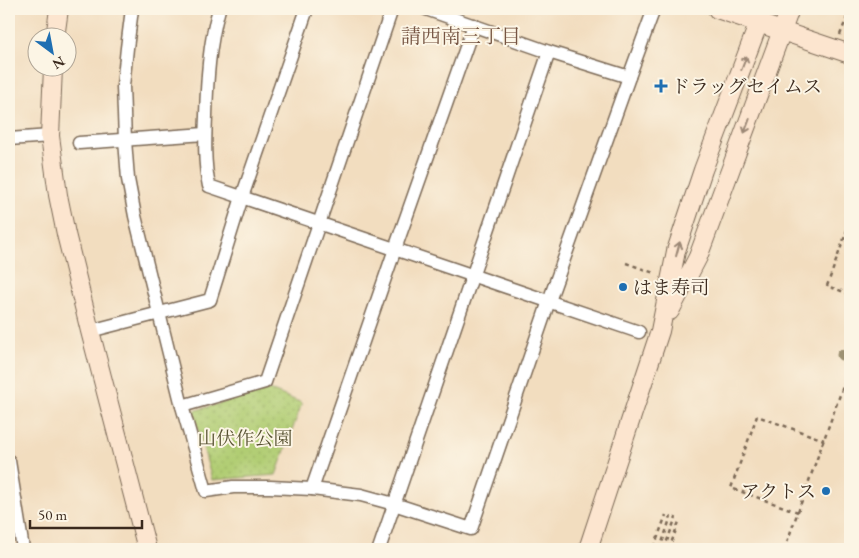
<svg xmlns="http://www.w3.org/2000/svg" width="859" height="558" font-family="'EB Garamond','Noto Serif JP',serif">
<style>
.park{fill:url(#park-dots);stroke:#767c48}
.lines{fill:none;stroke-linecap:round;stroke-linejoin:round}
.street-casing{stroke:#7b6956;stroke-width:15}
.secondary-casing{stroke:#7b6956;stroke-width:20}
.path{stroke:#7b6956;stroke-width:2.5;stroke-dasharray:4 4;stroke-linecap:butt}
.street{stroke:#fff;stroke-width:12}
.secondary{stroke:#fce5cf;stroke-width:18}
.tree{fill:#9d9172}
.oneway{stroke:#9c8876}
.poi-dot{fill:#1f6fb2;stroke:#fcf5e5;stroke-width:2}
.labels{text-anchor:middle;stroke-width:4;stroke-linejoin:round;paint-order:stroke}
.poi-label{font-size:19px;fill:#3b2a1e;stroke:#fcf5e5;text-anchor:start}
.park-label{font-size:19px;fill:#585333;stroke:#fcf5e5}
.neighbourhood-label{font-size:20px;fill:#765543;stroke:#fcf5e5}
</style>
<defs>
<pattern id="park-dots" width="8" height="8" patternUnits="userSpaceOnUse" patternTransform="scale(1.25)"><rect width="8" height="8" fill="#b1cd73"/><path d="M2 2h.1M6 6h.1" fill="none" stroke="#99b063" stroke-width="1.8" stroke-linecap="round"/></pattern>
</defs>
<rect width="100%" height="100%" fill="#fcf5e5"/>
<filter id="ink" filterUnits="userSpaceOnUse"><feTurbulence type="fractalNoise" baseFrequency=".02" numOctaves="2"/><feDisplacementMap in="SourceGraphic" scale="10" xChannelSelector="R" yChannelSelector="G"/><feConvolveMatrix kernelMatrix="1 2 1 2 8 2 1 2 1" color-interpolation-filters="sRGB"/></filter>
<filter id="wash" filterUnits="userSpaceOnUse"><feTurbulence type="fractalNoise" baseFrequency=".0096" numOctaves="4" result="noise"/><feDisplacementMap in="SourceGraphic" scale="20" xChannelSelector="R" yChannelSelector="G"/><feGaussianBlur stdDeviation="1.12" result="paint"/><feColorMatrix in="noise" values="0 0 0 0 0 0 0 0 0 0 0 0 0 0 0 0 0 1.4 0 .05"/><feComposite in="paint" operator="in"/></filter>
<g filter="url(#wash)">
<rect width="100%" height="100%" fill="#f2ddbf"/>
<polygon class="park" points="270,390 302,403 276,475 212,480 193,411"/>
</g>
<g filter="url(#ink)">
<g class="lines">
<g class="street-casing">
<g id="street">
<polyline points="132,9 127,48 123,86 125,140 128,179 135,216 182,406 206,491 233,487 270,487 312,489 361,495 394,504 471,529 549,301 629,77 549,52 426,9"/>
<path d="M219 9C209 44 207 80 206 116 205 139 204 163 209 186L639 332"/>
<polyline points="629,77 654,9"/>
<polyline points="9,139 50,136"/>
<polyline points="79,143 205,134"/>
<polyline points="90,331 210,300 242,197 307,9"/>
<polyline points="182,406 265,382 392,9"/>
<polyline points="9,461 23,549"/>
<polyline points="312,489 395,249 474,25"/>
<polyline points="379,549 549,52"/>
</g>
</g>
<g class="secondary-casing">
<g id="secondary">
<polyline points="717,9 850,54"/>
<polyline points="55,38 59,9"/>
<polyline points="53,68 50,136 58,195 66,234 90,331 147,549"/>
<polyline points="670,311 698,257 790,9"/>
<polyline points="588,549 660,331 676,251 703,170 764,9"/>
</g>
</g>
<g class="path">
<polyline points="840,35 850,10"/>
<polyline points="850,222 827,286 850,294"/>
<polyline points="626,263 654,273"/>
<polyline points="798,512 731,488 757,416 824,440"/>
<polyline points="787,542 850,367"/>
<polyline points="654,547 666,515"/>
<polyline points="660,549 671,516"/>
<polyline points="664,549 676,517"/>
<polyline points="669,549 680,519"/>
</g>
<use href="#street" class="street"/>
<use href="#secondary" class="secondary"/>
</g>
<circle class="tree" cx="842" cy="355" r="5.5"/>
<defs><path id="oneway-shaft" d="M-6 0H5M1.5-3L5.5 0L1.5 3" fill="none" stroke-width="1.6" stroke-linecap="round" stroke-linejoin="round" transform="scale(1.25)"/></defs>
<g class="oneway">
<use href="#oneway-shaft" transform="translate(744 63) rotate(-69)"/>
<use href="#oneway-shaft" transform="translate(747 126) rotate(111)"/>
<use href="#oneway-shaft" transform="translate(678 249) rotate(-75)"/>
</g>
</g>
<g class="poi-dot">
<path d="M658.5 78.5h5v5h5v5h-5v5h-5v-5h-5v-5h5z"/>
<circle cx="623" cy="287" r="5"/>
<circle cx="826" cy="491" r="5"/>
</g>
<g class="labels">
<g class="poi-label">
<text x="671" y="93">ドラッグセイムス</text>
<text x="633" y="294">はま寿司</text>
<text x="816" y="498" text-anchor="end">アクトス</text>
</g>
<g class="park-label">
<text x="245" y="445">山伏作公園</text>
</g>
<g class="neighbourhood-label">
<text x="461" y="43">請西南三丁目</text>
</g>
</g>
<rect width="859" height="558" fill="none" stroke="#fcf5e5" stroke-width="30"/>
<g transform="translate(52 52) rotate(148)"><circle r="24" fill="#fcf5e5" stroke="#afa495"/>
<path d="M0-4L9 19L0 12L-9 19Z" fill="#1f6fb2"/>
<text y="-8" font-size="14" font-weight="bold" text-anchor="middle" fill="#3b2a1e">N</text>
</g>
<path d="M30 520v8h112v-8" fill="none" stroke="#3b2a1e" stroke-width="2.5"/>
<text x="38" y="520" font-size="15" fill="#3b2a1e" stroke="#fcf5e5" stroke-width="4" paint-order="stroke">50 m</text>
</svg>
